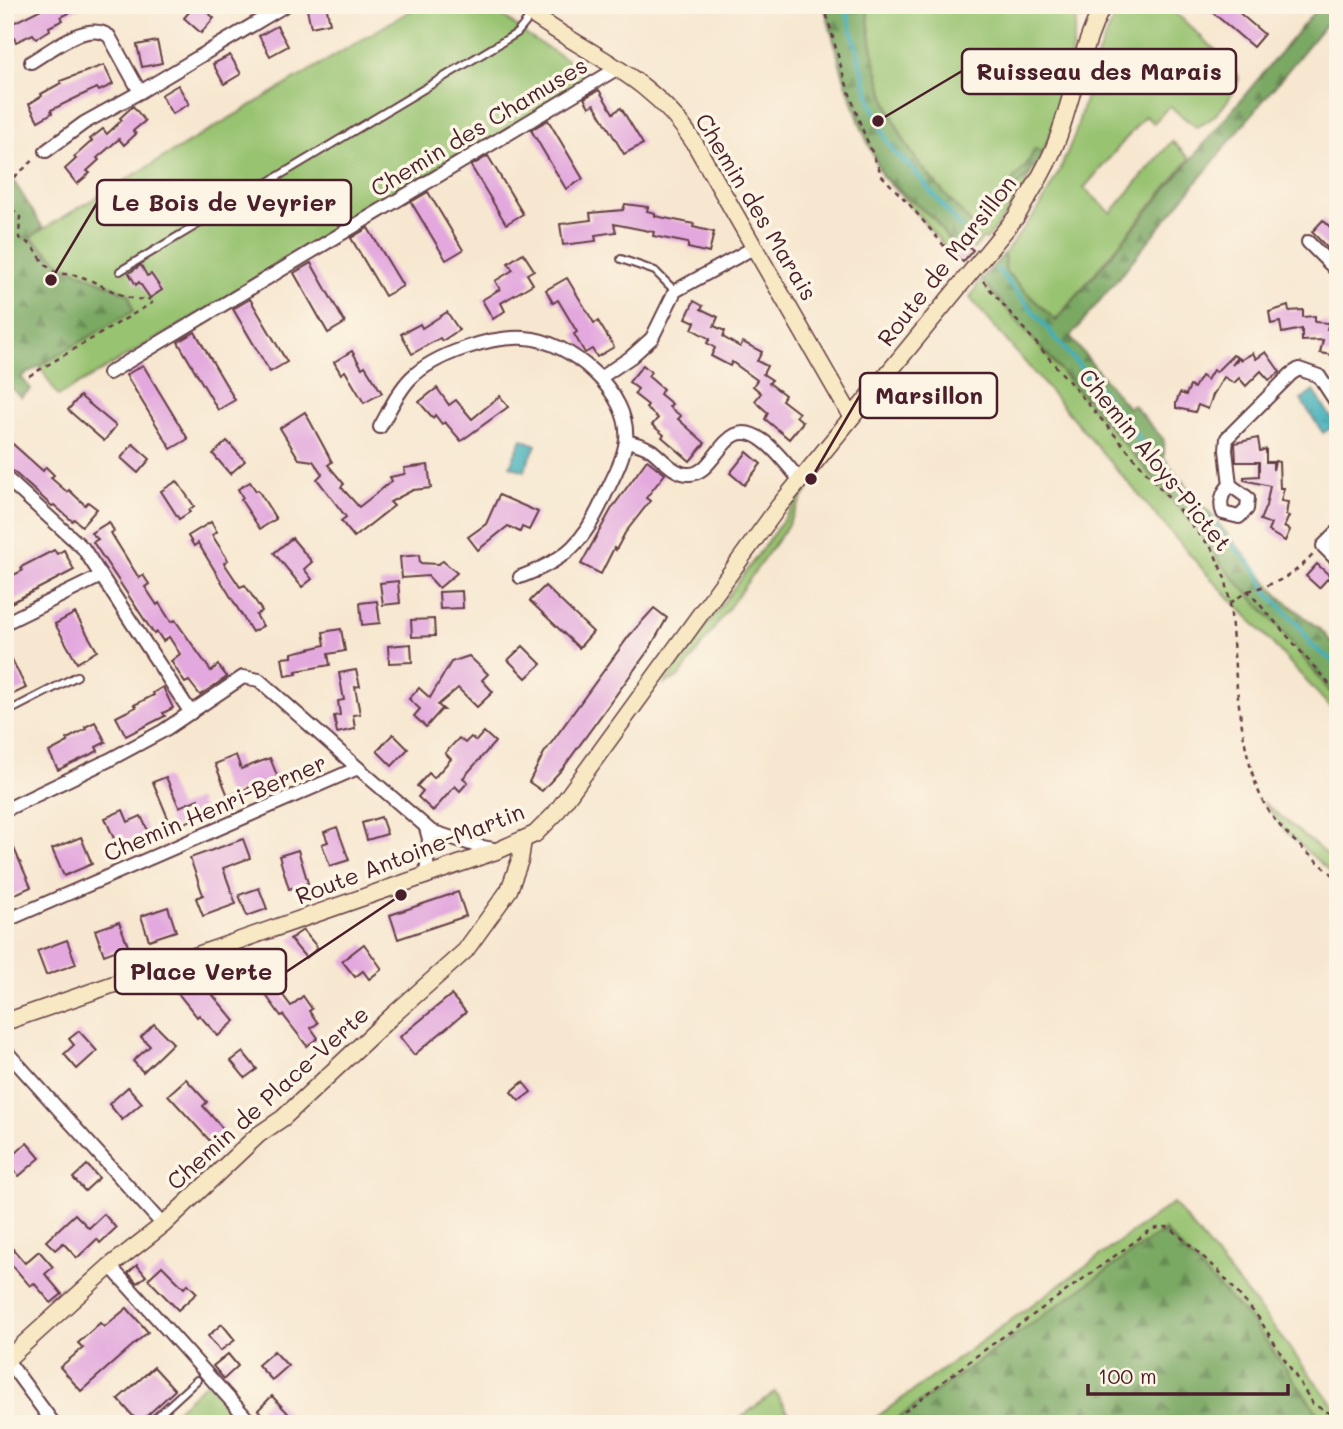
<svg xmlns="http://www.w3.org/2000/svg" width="1343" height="1429" font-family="Mali,sans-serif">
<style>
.green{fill:#98c371;stroke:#71714e;stroke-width:2}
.forest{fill:url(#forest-firs);stroke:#626447;stroke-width:2}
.water{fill:url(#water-ripples);stroke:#446772;stroke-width:2}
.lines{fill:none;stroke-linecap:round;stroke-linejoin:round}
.stream{stroke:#3fafba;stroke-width:4.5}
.building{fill:#e3a9de}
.lane-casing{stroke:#643d44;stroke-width:10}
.street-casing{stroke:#643d44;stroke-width:16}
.secondary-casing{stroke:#643d44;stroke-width:19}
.path{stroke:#643d44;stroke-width:2.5;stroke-dasharray:5 5;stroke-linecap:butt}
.lane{stroke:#fff;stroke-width:6}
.street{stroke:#fff;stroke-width:12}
.secondary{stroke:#f8e8c3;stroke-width:16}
.labels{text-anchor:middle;stroke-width:7;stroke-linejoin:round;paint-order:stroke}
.street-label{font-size:23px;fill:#4a1f2b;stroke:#fcf5e5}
.leader{fill:none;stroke:#4a1f2b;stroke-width:2.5}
.callout-dot{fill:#4a1f2b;stroke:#fcf5e5;stroke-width:2.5}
.callout{fill:#fcf5e5;stroke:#4a1f2b;stroke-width:2.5}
.callout-label{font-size:24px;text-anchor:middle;font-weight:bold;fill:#4a1f2b}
</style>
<defs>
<pattern id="forest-firs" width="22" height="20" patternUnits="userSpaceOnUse" patternTransform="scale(1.75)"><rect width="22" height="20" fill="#7aa963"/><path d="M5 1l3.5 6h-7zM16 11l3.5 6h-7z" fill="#668952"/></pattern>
<pattern id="water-ripples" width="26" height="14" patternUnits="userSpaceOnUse" patternTransform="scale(1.75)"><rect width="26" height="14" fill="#3fafba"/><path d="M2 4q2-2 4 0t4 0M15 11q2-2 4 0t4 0" fill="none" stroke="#378e97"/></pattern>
</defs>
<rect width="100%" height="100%" fill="#fcf5e5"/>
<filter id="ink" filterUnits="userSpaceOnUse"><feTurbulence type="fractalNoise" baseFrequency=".0143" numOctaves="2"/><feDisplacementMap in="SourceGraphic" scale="14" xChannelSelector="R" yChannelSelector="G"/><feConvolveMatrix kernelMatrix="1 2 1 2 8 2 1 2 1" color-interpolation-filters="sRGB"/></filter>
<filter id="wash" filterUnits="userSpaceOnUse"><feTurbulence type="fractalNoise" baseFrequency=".00686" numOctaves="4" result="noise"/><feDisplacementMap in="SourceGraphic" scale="28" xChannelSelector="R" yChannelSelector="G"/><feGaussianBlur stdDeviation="1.57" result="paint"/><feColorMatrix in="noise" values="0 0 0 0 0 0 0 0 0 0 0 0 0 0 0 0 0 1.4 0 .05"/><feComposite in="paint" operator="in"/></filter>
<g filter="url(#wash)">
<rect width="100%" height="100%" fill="#f7e7d0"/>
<g class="green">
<polygon points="420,5 490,5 526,35 568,60 597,81 517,129 58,396 39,365 133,310 129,294 65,266 30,237"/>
<path d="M867 5 1078 6C1072 58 1063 105 1043 153L1035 149 1026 166 982 215 986 217 1032 171 1021 193 987 240 982 239 974 249 964 240 974 227C954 203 929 179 912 153 885 112 870 54 867 5Z"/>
<path d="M1120 5H1167L1226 60 1239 78C1233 97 1215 121 1196 127L1169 106 1154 123 1145 116 1084 188 1111 213 1172 141 1190 159 1055 321 1006 272 1004 254 1040 207 1060 170 1075 134 1098 54Z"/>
<polygon points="882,176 935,220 955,250 951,254 909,204"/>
<polygon points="981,279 1185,514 1213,550 1220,563 1281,629 1338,702 1338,716 1264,634 1204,571 970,298"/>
<polygon points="805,490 807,491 784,531 679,677 664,684"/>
<polygon points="1263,802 1338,864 1338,879 1286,832"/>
<polygon points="1173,1203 1264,1315 1338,1411 1338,1424 1326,1424 1251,1322 1164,1230 890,1424 867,1424"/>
<polygon points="207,1382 244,1424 161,1424"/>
<polygon points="775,1392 796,1424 765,1422 732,1424"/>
</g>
<g class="forest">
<path d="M824 5H867C870 54 885 113 912 153 929 179 954 203 974 227L955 250 935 220 882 176 861 126 843 74Z"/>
<polygon points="1320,5 1338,5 1338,9 1070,337 1128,408 1133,405 1164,440 1164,459 1279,596 1324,633 1338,651 1338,702 1281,629 1220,563 1213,550 1185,514 981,279 1004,254 1006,272 1056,321"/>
<polygon points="1035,149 1043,153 1032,171 985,218 982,214 1026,166"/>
<polygon points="5,167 43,228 30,238 65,266 129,294 133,311 21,377 31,389 21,397 5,383"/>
<polygon points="1164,1230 1252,1322 1326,1424 890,1424"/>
</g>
<g class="water">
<polygon points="1314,391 1336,425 1323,433 1301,400"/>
<polygon points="522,439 536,445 524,471 510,466"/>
</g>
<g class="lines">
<g class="stream">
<polyline points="845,5 870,99 886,139 896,154 912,168 960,227"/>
<polyline points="998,270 1126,421 1155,462 1258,572 1267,592 1300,627 1312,646 1332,660 1338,667"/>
</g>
</g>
<g id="blocks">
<g class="building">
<polygon points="49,5 85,5 61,17 63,20 49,27 50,30 36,38 33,34 16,42 14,38 5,42 5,27"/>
<polygon points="195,5 200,5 214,18 201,33 184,18"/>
<polygon points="306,5 326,5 330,23 311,27"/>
<polygon points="1204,5 1230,5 1264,34 1253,47"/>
<polygon points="277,26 288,46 270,56 259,36"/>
<polygon points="157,41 162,63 142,67 137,45"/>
<polygon points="230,55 241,74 224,84 213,64"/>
<polygon points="104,65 113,84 99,91 97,88 82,95 51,110 52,113 38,121 29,104 42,96 41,94 61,83 60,81"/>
<polygon points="178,85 189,104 172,114 161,95"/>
<polygon points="599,90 613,113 621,108 643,144 624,154 594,104 589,107 584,98"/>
<polygon points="133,106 145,121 133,131 136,134 124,145 119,139 97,158 99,160 87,171 90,173 77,184 65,169 76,159 74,157 92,141 90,139 103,129 107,134 122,120 120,118"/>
<polygon points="548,120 583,179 566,189 531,130"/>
<polygon points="488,156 523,214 506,224 471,166"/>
<polygon points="428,192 463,250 446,260 411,202"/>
<polygon points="625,204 648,207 647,211 655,213 655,216 694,224 693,227 714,232 709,253 688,248 688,243 653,236 654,232 614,224 616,232 595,235 596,241 563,245 560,224 591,220 590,213 623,210"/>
<polygon points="1323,220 1331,228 1338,221 1338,259 1312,232"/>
<polygon points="368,228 403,286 385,296 351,238"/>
<polygon points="964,243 973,250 963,262 954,254"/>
<polygon points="523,253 534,270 527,274 533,284 501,303 505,311 493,319 482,300 500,289 495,281 513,270 508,263"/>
<polygon points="311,263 345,323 328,333 294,273"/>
<polygon points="141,265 147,276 151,274 162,290 150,298 139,282 136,285 129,273"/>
<polygon points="567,278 594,323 598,321 614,347 597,357 592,349 585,353 574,334 577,332 558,300 553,303 546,290"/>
<polygon points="250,299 287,362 270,372 233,309"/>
<polygon points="694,301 703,306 701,309 718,317 714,326 725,331 723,337 740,347 743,342 762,352 757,361 767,366 763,374 772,380 769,383 785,395 782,400 799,413 796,416 803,422 789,439 765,419 768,413 755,401 761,393 753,386 757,380 732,362 730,366 711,356 715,348 707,343 710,339 692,329 695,322 686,318"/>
<polygon points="1288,306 1289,311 1303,310 1303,317 1315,316 1315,322 1329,323 1327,329 1338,331 1338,356 1320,353 1323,340 1302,341 1302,329 1282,333 1280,322 1271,324 1269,312"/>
<polygon points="447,312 459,330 442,341 440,338 412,354 401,334 420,324 422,328"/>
<polygon points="195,332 235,400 218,410 178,342"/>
<polygon points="352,351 362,368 365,366 382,393 364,403 345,371 341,374 334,362"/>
<polygon points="1266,352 1280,372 1269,380 1261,371 1246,386 1239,378 1234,383 1224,377 1213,395 1208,409 1198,405 1195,412 1176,408 1176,403 1180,393 1186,395 1190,386 1194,388 1201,376 1207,380 1213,370 1216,372 1233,355 1237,357 1232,365 1239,358 1241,360 1253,353 1256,359"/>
<polygon points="143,365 188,439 171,449 126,375"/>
<polygon points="643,365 651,372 648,376 663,389 660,394 672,404 669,407 681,416 678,419 705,443 690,461 662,437 664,435 652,425 658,418 646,408 648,405 634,394 638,389 629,382"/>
<polygon points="437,388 449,405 456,400 472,419 500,396 508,407 461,441 445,422 442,424 435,415 433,418 419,402"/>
<polygon points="80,396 116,426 104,441 68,410"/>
<polygon points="305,412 332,462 328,465 344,484 341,487 359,507 392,481 390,477 405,474 404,468 428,465 431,488 413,490 390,502 394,506 354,537 341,521 346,517 317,479 322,474 313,461 299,459 280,428"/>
<polygon points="5,437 43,471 46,467 54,475 51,478 67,492 69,490 85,505 88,502 97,509 82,526 74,519 72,521 54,505 52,506 5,464"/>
<polygon points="1258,438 1260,451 1266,449 1266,462 1273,462 1273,470 1275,461 1279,462 1280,488 1284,488 1281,501 1288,502 1286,515 1289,516 1284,527 1290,530 1285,541 1268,531 1271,524 1260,520 1266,506 1270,486 1244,480 1244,477 1259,476 1259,462 1236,462 1235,443"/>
<polygon points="227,441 245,461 230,474 213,454"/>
<polygon points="133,444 150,459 138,473 121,458"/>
<polygon points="747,452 761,464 744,485 730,473"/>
<polygon points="647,460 665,474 646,498 650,501 625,533 616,550 614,548 601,574 581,564 612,508"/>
<polygon points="177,481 194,506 189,510 190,512 179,519 161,491"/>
<polygon points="250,482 256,491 258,490 276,519 260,529 241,500 243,498 238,489"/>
<polygon points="499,495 538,512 529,530 522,527 520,532 508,526 478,550 468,537 486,524"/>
<polygon points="109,522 114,531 111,533 139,578 143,575 149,584 145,587 157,605 159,603 171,622 175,620 211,671 218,665 227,677 200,695 189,681 185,683 171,661 180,654 169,637 163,641 157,632 154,634 93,542 98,539 91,533"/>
<polygon points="211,522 217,532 212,535 228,560 224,563 240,587 245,585 262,611 256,615 263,626 252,632 198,543 194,546 188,536"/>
<polygon points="292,538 312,562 304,569 312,579 302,587 274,553"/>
<polygon points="54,550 57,554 64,550 74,570 5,606 5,579 22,571 21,567"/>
<polygon points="419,555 420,563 438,564 443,561 457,573 439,588 428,576 402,578 400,557"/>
<polygon points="1317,564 1330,576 1319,588 1306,576"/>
<polygon points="398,581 400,603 383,605 380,583"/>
<polygon points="545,586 593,632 579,648 530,601"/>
<polygon points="462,591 463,608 440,609 439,592"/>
<polygon points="377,601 380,623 362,625 360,603"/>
<polygon points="654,608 667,618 650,648 563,768 542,791 529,782 544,753 629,636"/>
<polygon points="75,613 97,651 77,663 55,624"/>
<polygon points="434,619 435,636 412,637 411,620"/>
<polygon points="341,629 345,651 328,654 330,665 296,671 297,674 285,676 282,658 292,657 292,653 325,645 323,632"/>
<polygon points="411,644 412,662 389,663 388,646"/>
<polygon points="5,645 26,688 5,698"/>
<polygon points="523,646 541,664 526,678 508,660"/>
<polygon points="469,656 488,674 482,680 493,692 477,707 458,688 438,705 444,710 441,710 426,727 414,716 420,709 409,699 419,688 430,698 451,662"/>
<polygon points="356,670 360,686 355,687 360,714 353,715 355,729 337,733 334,716 340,715 338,701 344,700 339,673"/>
<polygon points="163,687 173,708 163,713 165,716 126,736 116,717 136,707 134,705 154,695 153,693"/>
<polygon points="95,722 106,742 96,747 98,751 58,770 49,752 68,742 67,739 86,729 85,727"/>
<polygon points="484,732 495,742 463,778 468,782 460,791 455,786 433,811 418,797 423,791 417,786 429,773 434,778 451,759 445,753 459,738 465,743 471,737 476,741"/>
<polygon points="393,734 408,749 392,766 377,751"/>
<polygon points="236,755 241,769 270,758 280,783 261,790 258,784 228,796 215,764"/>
<polygon points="166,777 179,807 198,799 204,815 172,828 153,782"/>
<polygon points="123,810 128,822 141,816 150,835 118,848 105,818"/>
<polygon points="381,817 387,834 367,840 362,823"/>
<polygon points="337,827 349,860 330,866 322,844 328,842 324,832"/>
<polygon points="5,828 31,887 11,896 5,882"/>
<polygon points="81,837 92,864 64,876 52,849"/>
<polygon points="243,839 250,858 223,868 236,904 203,916 196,898 203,895 190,858"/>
<polygon points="298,850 308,883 289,889 279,856"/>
<polygon points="259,888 267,909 247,916 239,895"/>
<polygon points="458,892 466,916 398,939 390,915"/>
<polygon points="168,907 176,931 149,940 141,916"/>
<polygon points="119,922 128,946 104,955 95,930"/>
<polygon points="303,930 318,948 306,958 290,939"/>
<polygon points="67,940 76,964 46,975 37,951"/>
<polygon points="364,944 382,969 369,979 363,971 355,977 342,961"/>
<polygon points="249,954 257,964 265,958 273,969 277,966 286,978 276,986 291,1006 303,996 312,1009 309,1011 318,1023 311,1028 318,1038 307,1046 283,1015 281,1016 241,961"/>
<polygon points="182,978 190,988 200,980 235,1021 218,1036 199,1015 197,1017 172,986"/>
<polygon points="451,995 466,1012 414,1055 400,1037"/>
<polygon points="154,1024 173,1043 143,1072 133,1061 150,1046 141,1037"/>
<polygon points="79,1031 97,1051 77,1069 64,1054 74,1045 69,1039"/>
<polygon points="243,1052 257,1069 245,1078 231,1061"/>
<polygon points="186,1079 207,1102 203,1106 224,1130 211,1142 168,1095"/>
<polygon points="523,1082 531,1092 519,1101 511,1092"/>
<polygon points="128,1087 142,1103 122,1120 109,1104"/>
<polygon points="27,1143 40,1158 19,1176 6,1162"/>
<polygon points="87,1165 99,1178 85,1191 73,1178"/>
<polygon points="75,1214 89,1228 104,1214 116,1228 100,1243 97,1239 77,1258 63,1243 55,1250 46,1241"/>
<polygon points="5,1240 25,1263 39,1251 53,1267 45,1274 62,1294 51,1303 34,1283 30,1286 5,1257"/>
<polygon points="137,1265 146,1276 137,1283 128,1273"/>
<polygon points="162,1266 184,1288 188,1284 197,1293 178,1310 148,1279"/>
<polygon points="127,1308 148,1332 81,1391 60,1367 83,1348 78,1343 100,1323 104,1327"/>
<polygon points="222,1324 235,1340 220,1351 208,1336"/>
<polygon points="274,1351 288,1366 272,1380 258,1365"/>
<polygon points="228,1354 238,1366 224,1379 213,1366"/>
<polygon points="154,1367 175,1390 139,1423 118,1399"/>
<polygon points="272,1396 298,1424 271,1424 258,1410"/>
</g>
</g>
</g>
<g filter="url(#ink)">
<use href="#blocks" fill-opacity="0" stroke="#643d44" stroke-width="2"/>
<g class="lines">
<g class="lane-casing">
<g id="lane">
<polyline points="621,259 655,271 675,291"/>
<polyline points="120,271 517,33 531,16"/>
<polyline points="5,713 77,676"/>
<polyline points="149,1424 197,1380"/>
</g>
</g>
<g class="street-casing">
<g id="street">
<path d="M31 62C52 50 87 20 109 36L140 92"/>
<polyline points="46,151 84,123 140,92 286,5"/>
<polyline points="1308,242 1338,272"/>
<polyline points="109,373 618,68"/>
<polyline points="600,378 631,357 652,338 675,291 755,247"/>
<path d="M380 427C389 411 398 391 411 378 435 354 491 336 525 338 569 340 631 393 626 440 624 458 613 478 605 495 585 541 568 559 520 577"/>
<path d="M626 441C635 443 643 445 651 450 662 458 673 473 687 474 717 477 723 412 762 440 777 450 788 467 800 480"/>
<polyline points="5,477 83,548 191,713"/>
<path d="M1230 485 1248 498 1247 509 1239 517 1223 513C1219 503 1222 492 1230 485L1226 450 1227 438 1291 374 1299 369 1319 376 1338 405"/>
<polyline points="1338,531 1323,546 1338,561"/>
<polyline points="5,623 101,576"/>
<polyline points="5,810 109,760 163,731 243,677 259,680 358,768"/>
<polyline points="426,828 429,839 426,877"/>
<polyline points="5,921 358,768 431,831 477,846 499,850"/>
<polyline points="5,1050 163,1225"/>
<polyline points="110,1266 252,1424"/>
<polyline points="7,1360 54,1424"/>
</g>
</g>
<g class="secondary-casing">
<g id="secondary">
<path d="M519 5C583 54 651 73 695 144L851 416"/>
<path d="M5 1022 499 850 535 834 555 814 779 506 1016 217C1032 191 1049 164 1059 135 1074 91 1082 47 1103 5"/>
<polyline points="5,1361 110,1266 163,1225 258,1135 283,1118 393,1015 465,951 509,890 520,860 523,840"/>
</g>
</g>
<g class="path">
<polyline points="824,5 843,74 861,126 882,176 909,204 951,254 961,263"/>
<polyline points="1081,17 1082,5"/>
<polyline points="5,181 12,179 35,159"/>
<path d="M5 202 20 217 19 238C38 246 37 257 50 269 59 276 72 273 82 277 105 285 126 303 150 299"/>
<path d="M983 281 1213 550 1226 581 1230 603C1235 659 1238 771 1272 816 1290 840 1315 859 1338 879"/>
<polyline points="29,376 152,303 150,299"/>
<path d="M1248 591C1280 582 1290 578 1314 554"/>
<polyline points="1230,603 1248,591 1338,694"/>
<polyline points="888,1424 979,1354 1152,1229 1167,1227 1174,1231 1218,1270 1258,1317 1313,1404 1327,1412 1338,1415"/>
</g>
<use href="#lane" class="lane"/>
<use href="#street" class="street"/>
<use href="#secondary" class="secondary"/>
</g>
</g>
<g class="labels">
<g class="street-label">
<text transform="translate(479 127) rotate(-31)" y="8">Chemin des Chamuses</text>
<text transform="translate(756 207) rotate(59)" y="8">Chemin des Marais</text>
<text transform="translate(947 261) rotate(-52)" y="8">Route de Marsillon</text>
<text transform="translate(1155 460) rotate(51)" y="8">Chemin Aloys-Pictet</text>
<text transform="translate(215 808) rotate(-23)" y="8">Chemin Henri-Berner</text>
<text transform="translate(410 854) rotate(-21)" y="8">Route Antoine-Martin</text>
<text transform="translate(268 1098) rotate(-42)" y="8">Chemin de Place-Verte</text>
</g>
</g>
<path class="leader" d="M878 121L962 71M51 280L97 203M811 479L860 395M401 895L286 972"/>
<g class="callout-dot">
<circle cx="878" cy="121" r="7"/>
<circle cx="51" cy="280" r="7"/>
<circle cx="811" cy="479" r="7"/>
<circle cx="401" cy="895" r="7"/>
</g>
<g class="callout">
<rect x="962" y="49" width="274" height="45" rx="7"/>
<rect x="97" y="180" width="254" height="45" rx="7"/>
<rect x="860" y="373" width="137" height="45" rx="7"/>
<rect x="115" y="949" width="171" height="45" rx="7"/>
</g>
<g class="callout-label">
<text x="1099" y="80">Ruisseau des Marais</text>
<text x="224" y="211">Le Bois de Veyrier</text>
<text x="929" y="404">Marsillon</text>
<text x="201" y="980">Place Verte</text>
</g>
<rect width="1343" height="1429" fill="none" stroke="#fcf5e5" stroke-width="28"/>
<path d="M1088 1384v10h200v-10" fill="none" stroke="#4a1f2b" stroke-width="3.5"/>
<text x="1098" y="1384" font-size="21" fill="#4a1f2b" stroke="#fcf5e5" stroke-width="5" paint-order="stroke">100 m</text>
</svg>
